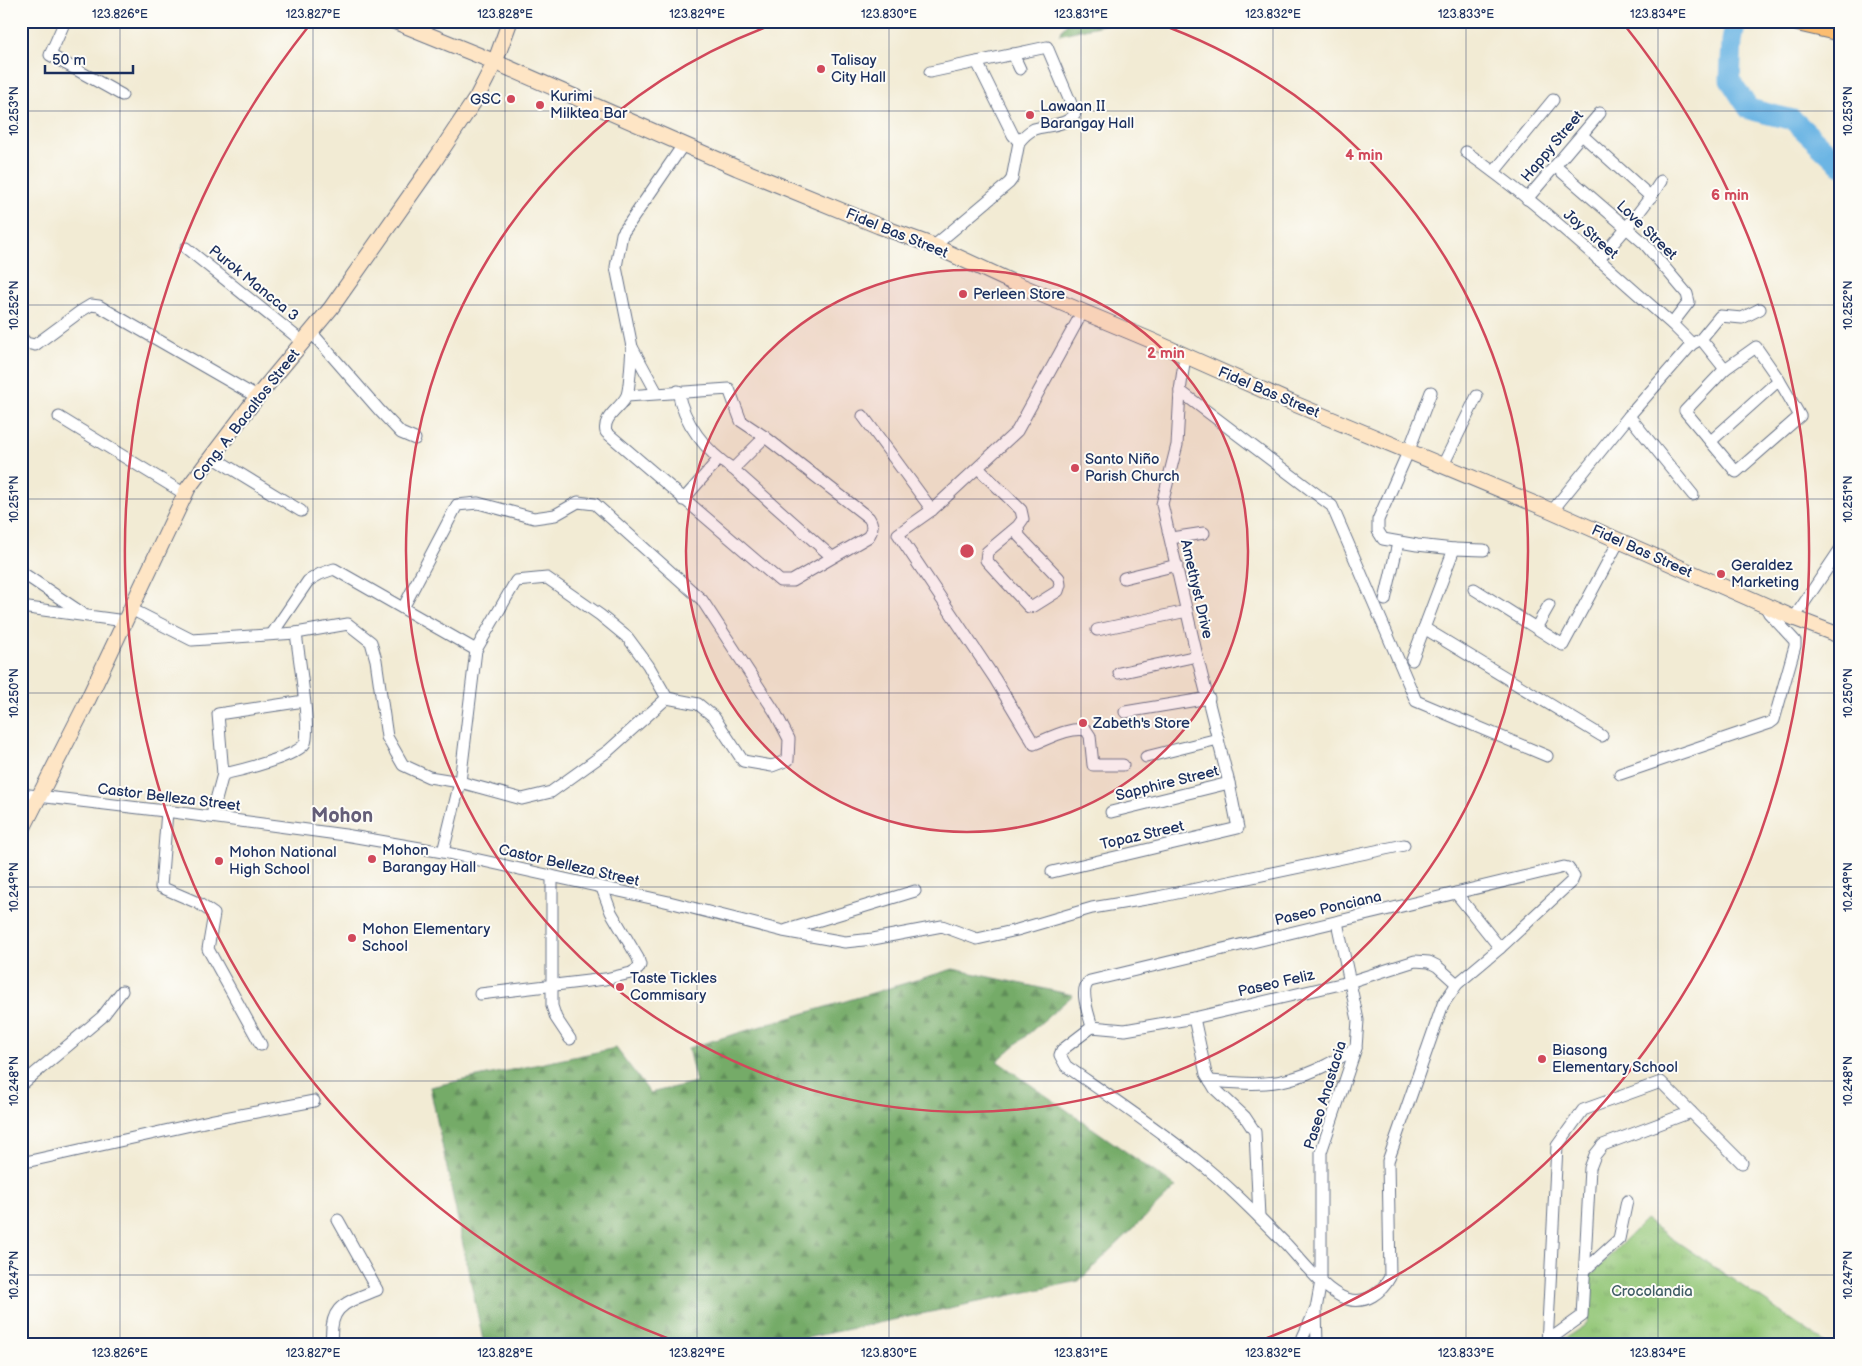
<svg xmlns="http://www.w3.org/2000/svg" width="1862" height="1366" font-family="'Balsamiq Sans',sans-serif">
<style>
.grass{fill:url(#grass-tufts);stroke:#567a6a}
.forest{fill:url(#forest-firs);stroke:#486d62}
.lines{fill:none;stroke-linecap:round;stroke-linejoin:round}
.river{stroke:#6cb5e4;stroke-width:21}
.street-casing{stroke:#667187;stroke-width:13}
.secondary-casing{stroke:#667187;stroke-width:17}
.highway-casing{stroke:#667187;stroke-width:22}
.street{stroke:#fff;stroke-width:11}
.secondary{stroke:#fee5c5;stroke-width:15}
.highway{stroke:#fcbd6f;stroke-width:20}
.ticks{fill:none;stroke:#1b2f5e;stroke-width:1;stroke-opacity:0.45}
.ring{fill:none;stroke:#d1495b;stroke-width:2.5}
.poi-dot{fill:#d1495b;stroke:#fdfcf7;stroke-width:2}
.labels{text-anchor:middle;stroke-width:4;stroke-linejoin:round;paint-order:stroke}
.poi-label{font-size:15px;fill:#1b2f5e;stroke:#fdfcf7;text-anchor:start}
.street-label{font-size:15px;fill:#1b2f5e;stroke:#fdfcf7}
.park-label{font-size:15px;fill:#3f5c65;stroke:#fdfcf7}
.district-label{font-size:20px;font-weight:bold;fill:#645e78;stroke:#fdfcf7}
.centre{fill:#d1495b;stroke:#fdfcf7;stroke-width:2.5}
.ring-label{font-size:15px;text-anchor:middle;font-weight:bold;fill:#d1495b;stroke:#fdfcf7;stroke-width:4;stroke-linejoin:round;paint-order:stroke}
.neatline{fill:none;stroke:#1b2f5e;stroke-width:2}
.ticks-label{font-size:12px;text-anchor:middle;fill:#1b2f5e}
</style>
<defs>
<pattern id="grass-tufts" width="24" height="20" patternUnits="userSpaceOnUse" patternTransform="scale(1.25)"><rect width="24" height="20" fill="#92c676"/><path d="M3 7l-1-3M5 7V3M7 7l1-3M15 17l-1-3M17 17v-4M19 17l1-3" fill="none" stroke="#7daa68"/></pattern>
<pattern id="forest-firs" width="22" height="20" patternUnits="userSpaceOnUse" patternTransform="scale(1.25)"><rect width="22" height="20" fill="#75ab67"/><path d="M5 1l3.5 6h-7zM16 11l3.5 6h-7z" fill="#5f8c58"/></pattern>
</defs>
<rect width="100%" height="100%" fill="#fdfcf7"/>
<filter id="ink" filterUnits="userSpaceOnUse"><feTurbulence type="fractalNoise" baseFrequency=".02" numOctaves="2"/><feDisplacementMap in="SourceGraphic" scale="10" xChannelSelector="R" yChannelSelector="G"/><feConvolveMatrix kernelMatrix="1 2 1 2 8 2 1 2 1" color-interpolation-filters="sRGB"/></filter>
<filter id="wash" filterUnits="userSpaceOnUse"><feTurbulence type="fractalNoise" baseFrequency=".0096" numOctaves="4" result="noise"/><feDisplacementMap in="SourceGraphic" scale="20" xChannelSelector="R" yChannelSelector="G"/><feGaussianBlur stdDeviation="1.12" result="paint"/><feColorMatrix in="noise" values="0 0 0 0 0 0 0 0 0 0 0 0 0 0 0 0 0 1.4 0 .05"/><feComposite in="paint" operator="in"/></filter>
<g filter="url(#wash)">
<rect width="100%" height="100%" fill="#f2ebd4"/>
<polygon class="grass" points="1645,1220 1829,1345 1555,1345 1588,1323 1588,1278"/>
<g class="forest">
<polygon points="1068,21 1119,21 1059,35"/>
<polygon points="953,969 1073,995 997,1061 1176,1187 1079,1281 773,1345 484,1345 430,1087 616,1048 650,1093 696,1082 688,1048"/>
</g>
<g class="lines">
<polyline class="river" points="1736,21 1732,41 1730,80 1749,109 1793,120 1841,165"/>
</g>
</g>
<g filter="url(#ink)">
<g class="lines">
<g class="street-casing">
<g id="street">
<polyline points="65,21 50,55 122,95"/>
<polyline points="1013,54 1020,69"/>
<polyline points="977,62 1013,135 1019,142"/>
<path d="M930 72 1047 47 1075 113C1069 126 1046 125 1034 129 1028 132 1023 137 1019 142L1012 179 1009 183 934 246"/>
<polyline points="1582,135 1651,197"/>
<path d="M1466 152C1539 203 1605 266 1672 324L1692 344"/>
<polyline points="1555,166 1644,243 1687,294 1689,302 1672,324"/>
<polyline points="1494,172 1553,100"/>
<polyline points="1527,199 1600,113"/>
<polyline points="186,248 303,342"/>
<path d="M1598 260C1621 235 1643 210 1661 181"/>
<path d="M1083 311 1017 431 932 510 898 534 995 679 1034 744C1050 738 1069 727 1086 730L1090 736 1093 765H1123"/>
<polyline points="312,333 380,411 401,433 415,439"/>
<polyline points="21,337 26,343 35,345 81,311 91,305 99,306 257,397"/>
<polyline points="1701,339 1725,369"/>
<polygon points="1756,347 1779,380 1800,416 1736,472 1685,411 1725,369"/>
<path d="M678 391C683 422 706 452 733 469L832 557"/>
<polyline points="1180,391 1332,506 1416,701 1547,756"/>
<polyline points="657,393 632,347 616,267 622,234 683,145"/>
<path d="M627 396 729 389 741 421 765 437 869 518C873 524 873 531 868 537L792 581H780L606 432C602 416 622 408 627 395 630 386 631 358 632 347"/>
<polyline points="863,416 932,510"/>
<polyline points="1629,416 1693,495"/>
<polyline points="59,417 185,494"/>
<polyline points="1711,441 1779,380"/>
<polyline points="211,456 301,511"/>
<polyline points="1443,465 1477,396"/>
<polyline points="978,468 1021,510 1023,519 1018,526 1019,536 1059,578 1060,585 1058,591 1034,606 1029,607 986,560 987,552 1018,526"/>
<polyline points="733,469 765,437"/>
<polyline points="683,500 718,460"/>
<polyline points="1552,511 1629,416 1692,344 1701,339 1720,316 1742,318 1760,309"/>
<polyline points="1171,538 1204,533"/>
<polyline points="1454,549 1484,550"/>
<polyline points="21,572 82,613"/>
<polyline points="1124,578 1177,565"/>
<polyline points="1474,589 1563,645 1619,541"/>
<polyline points="1385,600 1398,543"/>
<polyline points="21,607 125,621"/>
<polyline points="403,608 457,505 478,503 534,518 555,515 578,502 595,504 702,600 775,712 789,739 788,760 772,766 743,761 714,717 698,704 667,698 648,665 628,638 600,615 547,578 516,581 476,650 460,782 443,852"/>
<polyline points="131,609 192,640 296,633 348,624 371,642 376,660 387,737 403,765 429,777 460,782 522,799 551,792 608,751 667,698"/>
<polyline points="1794,618 1841,548"/>
<polyline points="1424,628 1602,736"/>
<polyline points="1536,628 1549,605"/>
<polyline points="1097,630 1187,611"/>
<polyline points="272,634 308,581 320,574 334,569 476,650"/>
<polyline points="1412,660 1454,549 1417,545 1383,539 1378,531 1378,520 1409,450 1431,392"/>
<polyline points="1119,673 1197,656"/>
<polyline points="1125,712 1209,698"/>
<polyline points="1146,757 1218,739"/>
<path d="M223 774C238 771 299 756 305 743 311 731 298 651 296 633"/>
<polyline points="1620,774 1770,723 1774,720 1795,646 1795,641 1769,613 1764,604"/>
<polyline points="21,794 173,812 345,835 443,852 669,902 783,931 845,942 873,939 942,926 977,939 1017,930 1092,908 1158,897 1404,845"/>
<polyline points="167,811 161,887 198,903 214,914 208,949 261,1045"/>
<polyline points="213,811 223,774 218,714 304,701"/>
<polyline points="1111,812 1229,783"/>
<path d="M1564 867 1568 868 1574 876 1572 881 1500 948 1457 984 1443 1004 1388 1161 1390 1277C1382 1292 1366 1305 1347 1299 1325 1292 1302 1261 1286 1244 1257 1215 1227 1184 1195 1159 1154 1126 1109 1096 1066 1066L1060 1055 1062 1050 1092 1027C1089 1015 1078 988 1090 981Z"/>
<polyline points="1052,872 1238,828 1229,783 1197,656 1162,504 1177,445 1180,391 1185,356"/>
<polyline points="552,876 552,1006 556,1018 570,1039"/>
<polyline points="1456,893 1500,948"/>
<polyline points="787,930 915,891"/>
<polyline points="480,994 605,979 631,973 638,969 640,965 638,958 611,912 602,888"/>
<polyline points="1194,1018 1206,1074 1215,1089 1245,1117 1255,1132 1259,1217"/>
<polyline points="1092,1027 1125,1030 1194,1018 1349,982 1415,961 1429,962 1437,966 1457,984"/>
<path d="M1210 1081C1235 1083 1266 1086 1290 1079 1314 1073 1335 1061 1356 1048"/>
<polyline points="21,1085 102,1017 122,991"/>
<polyline points="21,1163 209,1121 314,1101"/>
<polyline points="1585,1270 1619,1239 1627,1201"/>
<polyline points="1546,1342 1582,1316 1590,1168 1595,1155 1603,1145 1691,1112"/>
<path d="M332 1345C328 1305 345 1303 377 1290L338 1220"/>
<polyline points="1302,1345 1303,1337 1315,1311"/>
<polyline points="1317,1345 1316,1309 1321,1281 1321,1152 1356,1048 1358,1020 1337,922"/>
<polyline points="1547,1345 1557,1146 1583,1110 1661,1082 1742,1163"/>
</g>
</g>
<g class="secondary-casing">
<g id="secondary">
<polyline points="394,21 495,62 737,168 879,226 934,246 1014,283 1148,339 1290,402 1552,511 1794,618 1841,636"/>
<polyline points="21,832 84,708 188,488 257,397 331,308 433,163 477,97 495,62 510,21"/>
</g>
</g>
<g class="highway-casing">
<polyline id="highway" points="1798,21 1841,31"/>
</g>
<use href="#street" class="street"/>
<use href="#secondary" class="secondary"/>
<use href="#highway" class="highway"/>
</g>
</g>
<path class="ticks" d="M120 21V1345M313 21V1345M505 21V1345M697 21V1345M889 21V1345M1081 21V1345M1273 21V1345M1466 21V1345M1658 21V1345M21 111H1841M21 305H1841M21 499H1841M21 693H1841M21 887H1841M21 1081H1841M21 1275H1841"/>
<circle cx="967" cy="551" r="281" fill="#d1495b" fill-opacity=".12"/>
<g class="ring">
<circle cx="967" cy="551" r="281"/>
<path d="M1154 22A561 561 0 1 1 780 22"/>
<path d="M686 1345A842 842 0 0 1 308 27M1626 27A842 842 0 0 1 1248 1345"/>
</g>
<g class="poi-dot">
<circle cx="821" cy="69" r="5"/>
<circle cx="511" cy="99" r="5"/>
<circle cx="540" cy="105" r="5"/>
<circle cx="1030" cy="115" r="5"/>
<circle cx="963" cy="294" r="5"/>
<circle cx="1075" cy="468" r="5"/>
<circle cx="1721" cy="574" r="5"/>
<circle cx="1083" cy="723" r="5"/>
<circle cx="372" cy="859" r="5"/>
<circle cx="219" cy="861" r="5"/>
<circle cx="352" cy="938" r="5"/>
<circle cx="620" cy="987" r="5"/>
<circle cx="1542" cy="1059" r="5"/>
</g>
<g class="labels">
<g class="poi-label">
<text x="831" y="65">Talisay<tspan x="831" dy="17">City Hall</tspan></text>
<text x="550" y="101">Kurimi<tspan x="550" dy="17">Milktea Bar</tspan></text>
<text x="501" y="104" text-anchor="end">GSC</text>
<text x="1040" y="111">Lawaan II<tspan x="1040" dy="17">Barangay Hall</tspan></text>
<text x="973" y="299">Perleen Store</text>
<text x="1085" y="464">Santo Niño<tspan x="1085" dy="17">Parish Church</tspan></text>
<text x="1731" y="570">Geraldez<tspan x="1731" dy="17">Marketing</tspan></text>
<text x="1093" y="728">Zabeth's Store</text>
<text x="382" y="855">Mohon<tspan x="382" dy="17">Barangay Hall</tspan></text>
<text x="229" y="857">Mohon National<tspan x="229" dy="17">High School</tspan></text>
<text x="362" y="934">Mohon Elementary<tspan x="362" dy="17">School</tspan></text>
<text x="630" y="983">Taste Tickles<tspan x="630" dy="17">Commisary</tspan></text>
<text x="1552" y="1055">Biasong<tspan x="1552" dy="17">Elementary School</tspan></text>
</g>
<g class="street-label">
<text transform="translate(1552 146) rotate(-50)" y="5">Happy Street</text>
<text transform="translate(1647 230) rotate(44)" y="5">Love Street</text>
<text transform="translate(897 233) rotate(22)" y="5">Fidel Bas Street</text>
<text transform="translate(1591 234) rotate(41)" y="5">Joy Street</text>
<text transform="translate(254 283) rotate(39)" y="5">Purok Mancca 3</text>
<text transform="translate(1269 392) rotate(23)" y="5">Fidel Bas Street</text>
<text transform="translate(246 415) rotate(-52)" y="5">Cong. A. Bacaltos Street</text>
<text transform="translate(1642 551) rotate(24)" y="5">Fidel Bas Street</text>
<text transform="translate(1197 589) rotate(77)" y="5">Amethyst Drive</text>
<text transform="translate(1167 783) rotate(-14)" y="5">Sapphire Street</text>
<text transform="translate(169 797) rotate(7)" y="5">Castor Belleza Street</text>
<text transform="translate(1142 835) rotate(-13)" y="5">Topaz Street</text>
<text transform="translate(569 865) rotate(13)" y="5">Castor Belleza Street</text>
<text transform="translate(1328 908) rotate(-13)" y="5">Paseo Ponciana</text>
<text transform="translate(1276 983) rotate(-13)" y="5">Paseo Feliz</text>
<text transform="translate(1325 1095) rotate(-73)" y="5">Paseo Anastacia</text>
</g>
<g class="park-label">
<text x="1652" y="1296">Crocolandia</text>
</g>
<g class="district-label">
<text x="342" y="822">Mohon</text>
</g>
</g>
<circle cx="967" cy="551" r="8" class="centre"/>
<g class="ring-label">
<text x="1364" y="160">4 min</text>
<text x="1730" y="200">6 min</text>
<text x="1166" y="358">2 min</text>
</g>
<rect width="1862" height="1366" fill="none" stroke="#fdfcf7" stroke-width="55"/>
<path d="M45 65v8h88v-8" fill="none" stroke="#1b2f5e" stroke-width="2.5"/>
<text x="52" y="65" font-size="15" fill="#1b2f5e" stroke="#fdfcf7" stroke-width="4" paint-order="stroke">50 m</text>
<rect x="28" y="28" width="1806" height="1310" class="neatline"/>
<g class="ticks-label">
<text x="120" y="18">123.826°E</text>
<text x="313" y="18">123.827°E</text>
<text x="505" y="18">123.828°E</text>
<text x="697" y="18">123.829°E</text>
<text x="889" y="18">123.830°E</text>
<text x="1081" y="18">123.831°E</text>
<text x="1273" y="18">123.832°E</text>
<text x="1466" y="18">123.833°E</text>
<text x="1658" y="18">123.834°E</text>
<text transform="translate(14 111) rotate(-90)" y="4">10.253°N</text>
<text transform="translate(1848 111) rotate(-90)" y="4">10.253°N</text>
<text transform="translate(14 305) rotate(-90)" y="4">10.252°N</text>
<text transform="translate(1848 305) rotate(-90)" y="4">10.252°N</text>
<text transform="translate(14 499) rotate(-90)" y="4">10.251°N</text>
<text transform="translate(1848 499) rotate(-90)" y="4">10.251°N</text>
<text transform="translate(14 693) rotate(-90)" y="4">10.250°N</text>
<text transform="translate(1848 693) rotate(-90)" y="4">10.250°N</text>
<text transform="translate(14 887) rotate(-90)" y="4">10.249°N</text>
<text transform="translate(1848 887) rotate(-90)" y="4">10.249°N</text>
<text transform="translate(14 1081) rotate(-90)" y="4">10.248°N</text>
<text transform="translate(1848 1081) rotate(-90)" y="4">10.248°N</text>
<text transform="translate(14 1275) rotate(-90)" y="4">10.247°N</text>
<text transform="translate(1848 1275) rotate(-90)" y="4">10.247°N</text>
<text x="120" y="1357">123.826°E</text>
<text x="313" y="1357">123.827°E</text>
<text x="505" y="1357">123.828°E</text>
<text x="697" y="1357">123.829°E</text>
<text x="889" y="1357">123.830°E</text>
<text x="1081" y="1357">123.831°E</text>
<text x="1273" y="1357">123.832°E</text>
<text x="1466" y="1357">123.833°E</text>
<text x="1658" y="1357">123.834°E</text>
</g>
</svg>
